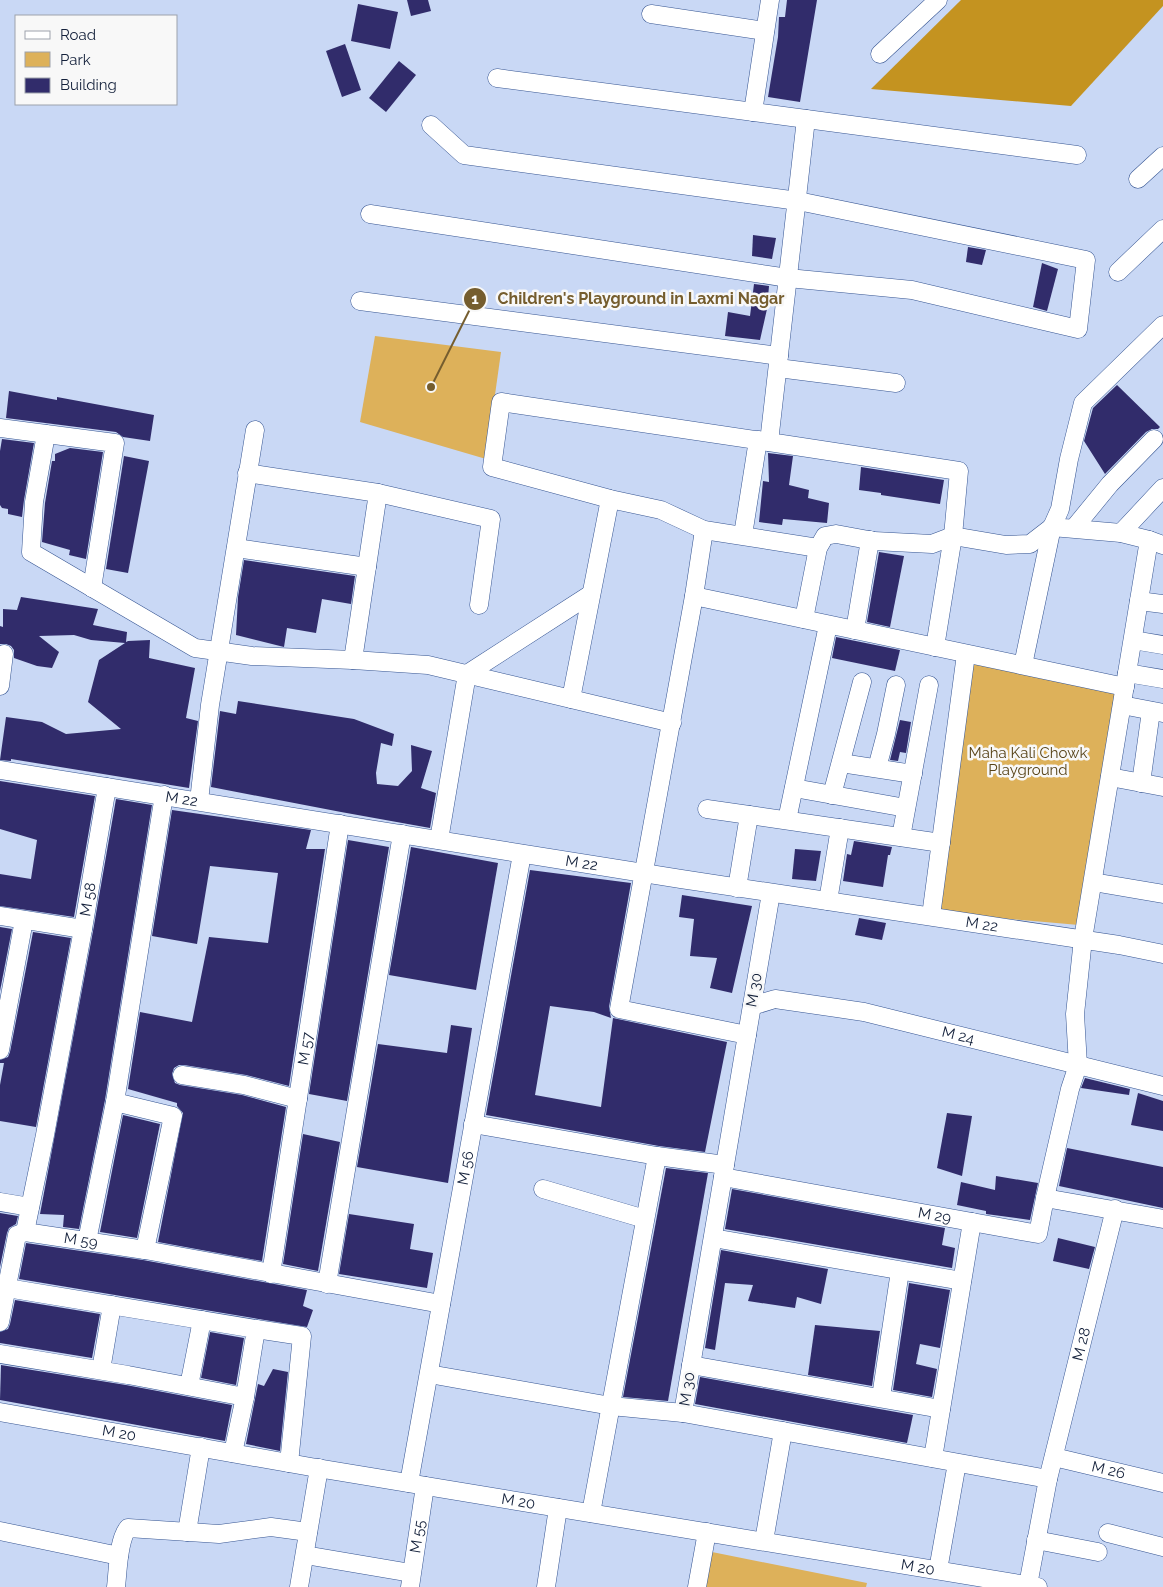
<svg xmlns="http://www.w3.org/2000/svg" width="1163" height="1587" font-family="Raleway,sans-serif">
<style>
.green{fill:#ddb15a}
.forest{fill:#c49320}
.building{fill:#312c6b}
.lines{fill:none;stroke-linecap:round;stroke-linejoin:round}
.minor-casing{stroke:#365592;stroke-width:19}
.minor{stroke:#fff;stroke-width:18}
.labels{text-anchor:middle;stroke-width:5;stroke-linejoin:round;paint-order:stroke}
.park-label{font-size:15px;fill:#584419;stroke:#f8f8f8}
.street-label{font-size:15px;fill:#14213b;stroke:#f8f8f8}
.leader{fill:none;stroke:#755d2e;stroke-width:2}
.callout-dot{fill:#755d2e;stroke:#f8f8f8;stroke-width:2}
.mark-label{font-size:15px;text-anchor:middle;font-weight:bold;fill:#fff}
.callout-label{font-size:16px;text-anchor:middle;font-weight:bold;fill:#755d2e;stroke:#f8f8f8;stroke-width:5;stroke-linejoin:round;paint-order:stroke}
</style>
<rect width="100%" height="100%" fill="#c9d8f5"/>
<g class="green">
<polygon points="375,336 501,352 486,459 360,422"/>
<polygon points="973,658 1117,690 1079,925 940,913"/>
<polygon points="707,1551 867,1583 866,1587 700,1587"/>
</g>
<polygon class="forest" points="961,0 1163,0 1163,6 1071,106 871,89"/>
<g class="building">
<polygon points="407,0 428,0 431,11 411,16"/>
<polygon points="787,0 817,0 800,102 768,97 778,37 779,17 785,17"/>
<polygon points="358,4 398,12 390,49 351,41"/>
<polygon points="345,44 361,90 342,97 326,51"/>
<polygon points="399,61 416,75 386,112 369,98"/>
<polygon points="753,235 776,238 772,259 752,256"/>
<polygon points="968,247 986,250 982,265 966,262"/>
<polygon points="1042,263 1058,269 1047,311 1033,307"/>
<polygon points="754,284 769,286 767,309 760,340 725,336 728,312 750,316"/>
<polygon points="1117,385 1160,427 1158,429 1152,429 1146,432 1105,474 1084,441 1093,408"/>
<polygon points="9,391 57,400 57,397 154,415 150,441 123,437 116,432 6,418"/>
<polygon points="2,439 34,443 24,500 22,517 8,514 8,509 2,508 0,505 0,451"/>
<polygon points="70,448 103,452 86,559 69,555 70,550 42,542 45,503 52,461 55,461 55,454"/>
<polygon points="768,453 793,456 789,485 809,490 808,498 829,503 827,523 783,519 782,525 759,522 763,481 769,482"/>
<polygon points="124,456 149,461 128,573 106,569"/>
<polygon points="861,467 944,480 940,504 881,495 881,493 859,490"/>
<polygon points="879,552 904,556 890,627 867,622"/>
<polygon points="244,560 355,576 351,604 322,599 316,633 287,628 284,647 236,635 238,597"/>
<polygon points="21,597 98,609 93,625 127,632 126,642 128,641 150,640 149,658 195,668 186,718 198,721 189,788 11,759 11,761 0,760 6,717 42,722 66,734 121,729 88,702 99,660 125,643 91,640 74,635 39,636 59,652 52,668 37,666 14,658 14,650 11,646 6,644 0,644 0,626 3,627 3,609 17,610"/>
<polygon points="836,637 900,650 895,671 832,658"/>
<polygon points="238,701 354,719 394,734 392,746 381,743 376,773 377,784 398,786 412,771 411,745 432,751 421,788 436,793 430,828 341,812 211,787 220,711 236,714"/>
<polygon points="900,720 911,722 906,753 900,752 898,761 890,760"/>
<polygon points="0,781 95,796 74,917 0,906 0,874 31,879 37,840 0,829"/>
<polygon points="116,799 152,805 105,1100 79,1229 63,1227 64,1215 40,1214 93,931"/>
<polygon points="172,810 311,830 306,849 325,849 289,1086 246,1075 184,1065 179,1065 174,1068 172,1074 175,1083 180,1085 242,1095 286,1107 262,1261 158,1242 183,1113 177,1106 177,1103 128,1089 140,1012 192,1022 209,937 268,943 278,873 210,866 197,944 152,936"/>
<polygon points="348,840 389,847 347,1101 309,1094"/>
<polygon points="854,841 892,847 890,855 888,855 883,887 843,881 847,854 851,855"/>
<polygon points="411,847 498,863 476,990 389,975"/>
<polygon points="795,849 821,851 816,881 792,879"/>
<polygon points="530,870 631,883 609,1007 611,1018 594,1012 550,1006 535,1095 601,1107 613,1018 727,1042 705,1152 659,1146 486,1115"/>
<polygon points="682,895 752,906 732,993 710,988 717,958 690,956 694,919 679,917"/>
<polygon points="859,918 886,923 882,940 855,935"/>
<polygon points="0,927 12,929 0,991"/>
<polygon points="33,932 71,938 36,1127 0,1121 0,1085 4,1063 0,1063 0,1060 8,1057 10,1052"/>
<polygon points="451,1025 472,1028 448,1183 357,1167 378,1044 447,1053"/>
<polygon points="1085,1078 1130,1089 1129,1095 1081,1088"/>
<polygon points="1138,1093 1163,1101 1163,1131 1131,1125"/>
<polygon points="947,1113 972,1116 962,1176 937,1168"/>
<polygon points="123,1115 160,1124 137,1238 100,1232"/>
<polygon points="303,1134 340,1142 318,1271 283,1264"/>
<polygon points="1067,1148 1163,1167 1163,1208 1059,1186"/>
<polygon points="666,1168 708,1173 668,1401 623,1397"/>
<polygon points="996,1176 1038,1183 1030,1220 986,1214 986,1211 957,1205 961,1182 995,1190"/>
<polygon points="732,1189 945,1228 942,1245 955,1248 952,1268 725,1229"/>
<polygon points="0,1213 18,1216 16,1224 9,1228 7,1233 0,1267"/>
<polygon points="349,1214 414,1224 410,1249 433,1253 427,1288 339,1274"/>
<polygon points="1058,1238 1095,1247 1089,1269 1053,1261"/>
<polygon points="26,1243 143,1260 307,1290 303,1306 313,1310 307,1327 19,1279"/>
<polygon points="721,1250 828,1269 821,1304 797,1297 795,1308 748,1301 753,1285 725,1283 715,1350 705,1348"/>
<polygon points="909,1283 950,1290 940,1348 920,1344 916,1364 937,1369 932,1397 893,1390"/>
<polygon points="15,1300 100,1314 92,1358 0,1343 0,1332 8,1329 10,1324"/>
<polygon points="815,1325 880,1331 872,1386 808,1375"/>
<polygon points="210,1332 244,1338 236,1385 201,1378"/>
<polygon points="1,1365 126,1385 232,1405 225,1441 0,1400"/>
<polygon points="273,1369 288,1372 280,1451 246,1444 258,1384 264,1386"/>
<polygon points="700,1377 913,1415 907,1443 695,1404"/>
</g>
<g class="lines">
<g class="minor-casing">
<g id="minor">
<polyline points="651,14 765,31"/>
<polyline points="880,54 938,0"/>
<polyline points="497,78 1077,155"/>
<polyline points="753,112 770,0"/>
<polyline points="806,119 769,442 959,471 953,536 1006,545 1030,544 1052,527"/>
<polyline points="1138,179 1163,156"/>
<polyline points="370,214 788,278 912,290 1078,329 1086,260 798,201 464,155 431,125"/>
<polyline points="1118,272 1163,229"/>
<polyline points="360,301 779,356"/>
<polyline points="778,368 896,383"/>
<polyline points="0,428 115,443 92,588"/>
<polyline points="46,434 34,502 31,552 195,648 252,656 353,660 428,665 672,723"/>
<polyline points="769,442 501,402 492,467 610,499 661,510 704,530 818,548"/>
<polyline points="247,473 378,493 353,660"/>
<polyline points="378,493 491,519 479,605"/>
<polyline points="1074,528 1110,484 1154,439"/>
<polyline points="1121,533 1163,488"/>
<polyline points="743,535 758,440"/>
<polyline points="1149,540 1121,533 1052,527 1060,509 1069,459 1083,403 1163,325"/>
<polyline points="236,548 367,567"/>
<polyline points="694,596 704,530"/>
<polyline points="1139,601 1163,604"/>
<polyline points="804,619 818,548 825,536 836,534 874,541 932,544 953,536"/>
<polyline points="855,630 870,540"/>
<polyline points="1133,640 1163,645"/>
<polyline points="935,647 953,536"/>
<polyline points="1023,665 1052,527"/>
<polyline points="1127,673 1163,679"/>
<polyline points="0,686 4,654"/>
<polyline points="571,699 610,499"/>
<polyline points="1122,705 1163,713"/>
<polyline points="841,763 913,774"/>
<polyline points="877,768 886,734 896,685"/>
<path id="s1" d="M0 770 681 879 1119 945 1163 954"/>
<polyline points="1110,777 1163,787"/>
<polyline points="1141,783 1151,711"/>
<polyline points="794,788 906,808"/>
<polyline points="832,795 862,682"/>
<polyline points="199,801 210,705 255,430"/>
<polyline points="707,809 749,815"/>
<polyline points="787,820 828,625"/>
<polyline points="901,837 929,685"/>
<polyline points="439,840 467,674 591,594"/>
<polyline points="1093,882 1163,894"/>
<polyline points="737,888 749,815 941,843"/>
<polyline points="771,893 683,1413 1048,1479 1028,1585"/>
<polyline points="828,901 840,828"/>
<path id="s2" d="M0 916 83 929 107 787"/>
<polyline points="931,916 966,654"/>
<path id="s3" d="M83 929 45 1135 25 1232 145 1250 441 1304"/>
<path id="s4" d="M752 1006 775 999 864 1012 1163 1086"/>
<polyline points="747,1035 619,1009 694,596 1125,687"/>
<polyline points="0,1050 24,920"/>
<polyline points="182,1075 244,1085 298,1099"/>
<polyline points="473,1124 657,1156 725,1165"/>
<path id="s5" d="M723 1177 1038 1234 1045 1198 1163 1219"/>
<polyline points="543,1189 645,1219"/>
<polyline points="1045,1198 1070,1089 1078,1065 1075,1014 1083,939 1149,540 1163,545"/>
<polyline points="0,1202 30,1207"/>
<polyline points="713,1238 962,1281"/>
<polyline points="87,1241 115,1102"/>
<polyline points="145,1250 173,1116 115,1102 164,795"/>
<path id="s6" d="M271 1274 340 824"/>
<polyline points="327,1284 402,834"/>
<polyline points="0,1322 17,1235 25,1232"/>
<polyline points="256,1329 302,1336 289,1463"/>
<polyline points="0,1354 128,1375 245,1397 256,1329 7,1288"/>
<polyline points="691,1365 941,1409"/>
<polyline points="101,1370 112,1305"/>
<polyline points="429,1374 611,1406 683,1413"/>
<polyline points="189,1386 202,1320"/>
<polyline points="881,1397 900,1271"/>
<path id="s7" d="M0 1412 311 1467 1038 1587"/>
<polyline points="233,1453 245,1397"/>
<path id="s8" d="M1054 1457 1163 1483"/>
<polyline points="933,1458 972,1222"/>
<path id="s9" d="M1048 1479 1115 1209"/>
<path id="s10" d="M409 1483 522 854"/>
<polyline points="591,1513 657,1156"/>
<polyline points="0,1531 119,1556"/>
<polyline points="187,1532 201,1447"/>
<polyline points="1108,1533 1163,1547"/>
<polyline points="1036,1540 1098,1552"/>
<polyline points="764,1541 783,1431"/>
<polyline points="305,1555 411,1573"/>
<polyline points="938,1570 957,1463"/>
<path d="M116 1587C118 1571 118 1540 128 1528L219 1534 271 1527 308 1532"/>
<polyline points="299,1587 319,1468"/>
<path id="s11" d="M410 1587 425 1486"/>
<polyline points="546,1587 558,1508"/>
<polyline points="697,1587 707,1532"/>
</g>
</g>
<use href="#minor" class="minor"/>
</g>
<g class="labels">
<g class="park-label">
<text x="1028" y="758">Maha Kali Chowk<tspan x="1028" dy="17">Playground</tspan></text>
</g>
<g class="street-label">
<text dy="5" stroke="none"><textPath href="#s1" startOffset="184">M 22</textPath></text>
<text dy="5" stroke="none"><textPath href="#s1" startOffset="589">M 22</textPath></text>
<text dy="5" stroke="none"><textPath href="#s2" startOffset="114">M 58</textPath></text>
<text dy="5" stroke="none"><textPath href="#s1" startOffset="994">M 22</textPath></text>
<text transform="translate(754 990) rotate(-80)" y="5">M 30</text>
<text dy="5" stroke="none"><textPath href="#s4" startOffset="211">M 24</textPath></text>
<text dy="5" stroke="none"><textPath href="#s6" startOffset="228">M 57</textPath></text>
<text dy="5" stroke="none"><textPath href="#s10" startOffset="320">M 56</textPath></text>
<text dy="5" stroke="none"><textPath href="#s5" startOffset="215">M 29</textPath></text>
<text dy="5" stroke="none"><textPath href="#s3" startOffset="365">M 59</textPath></text>
<text dy="5" stroke="none"><textPath href="#s9" startOffset="139">M 28</textPath></text>
<text transform="translate(687 1389) rotate(-81)" y="5">M 30</text>
<text dy="5" stroke="none"><textPath href="#s7" startOffset="121">M 20</textPath></text>
<text dy="5" stroke="none"><textPath href="#s8" startOffset="56">M 26</textPath></text>
<text dy="5" stroke="none"><textPath href="#s7" startOffset="526">M 20</textPath></text>
<text dy="5" stroke="none"><textPath href="#s11" startOffset="51">M 55</textPath></text>
<text dy="5" stroke="none"><textPath href="#s7" startOffset="931">M 20</textPath></text>
</g>
</g>
<path class="leader" d="M431 387L475 299"/>
<g class="callout-dot">
<circle cx="431" cy="387" r="5"/>
<circle cx="475" cy="299" r="12"/>
</g>
<g class="mark-label">
<text x="475" y="304">1</text>
</g>
<g class="callout-label">
<text x="641" y="304">Children's Playground in Laxmi Nagar</text>
</g>
<rect x="15" y="15" width="162" height="90" fill="#f8f8f8" stroke="#9da2ac"/>
<rect x="25" y="31" width="25" height="8" fill="#ffffff" stroke="#9da2ac"/>
<text x="60" y="40" font-size="15" fill="#14213b">Road</text>
<rect x="25" y="52" width="25" height="15" fill="#ddb15a" stroke="#9da2ac"/>
<text x="60" y="65" font-size="15" fill="#14213b">Park</text>
<rect x="25" y="78" width="25" height="15" fill="#312c6b" stroke="#9da2ac"/>
<text x="60" y="90" font-size="15" fill="#14213b">Building</text>
</svg>
